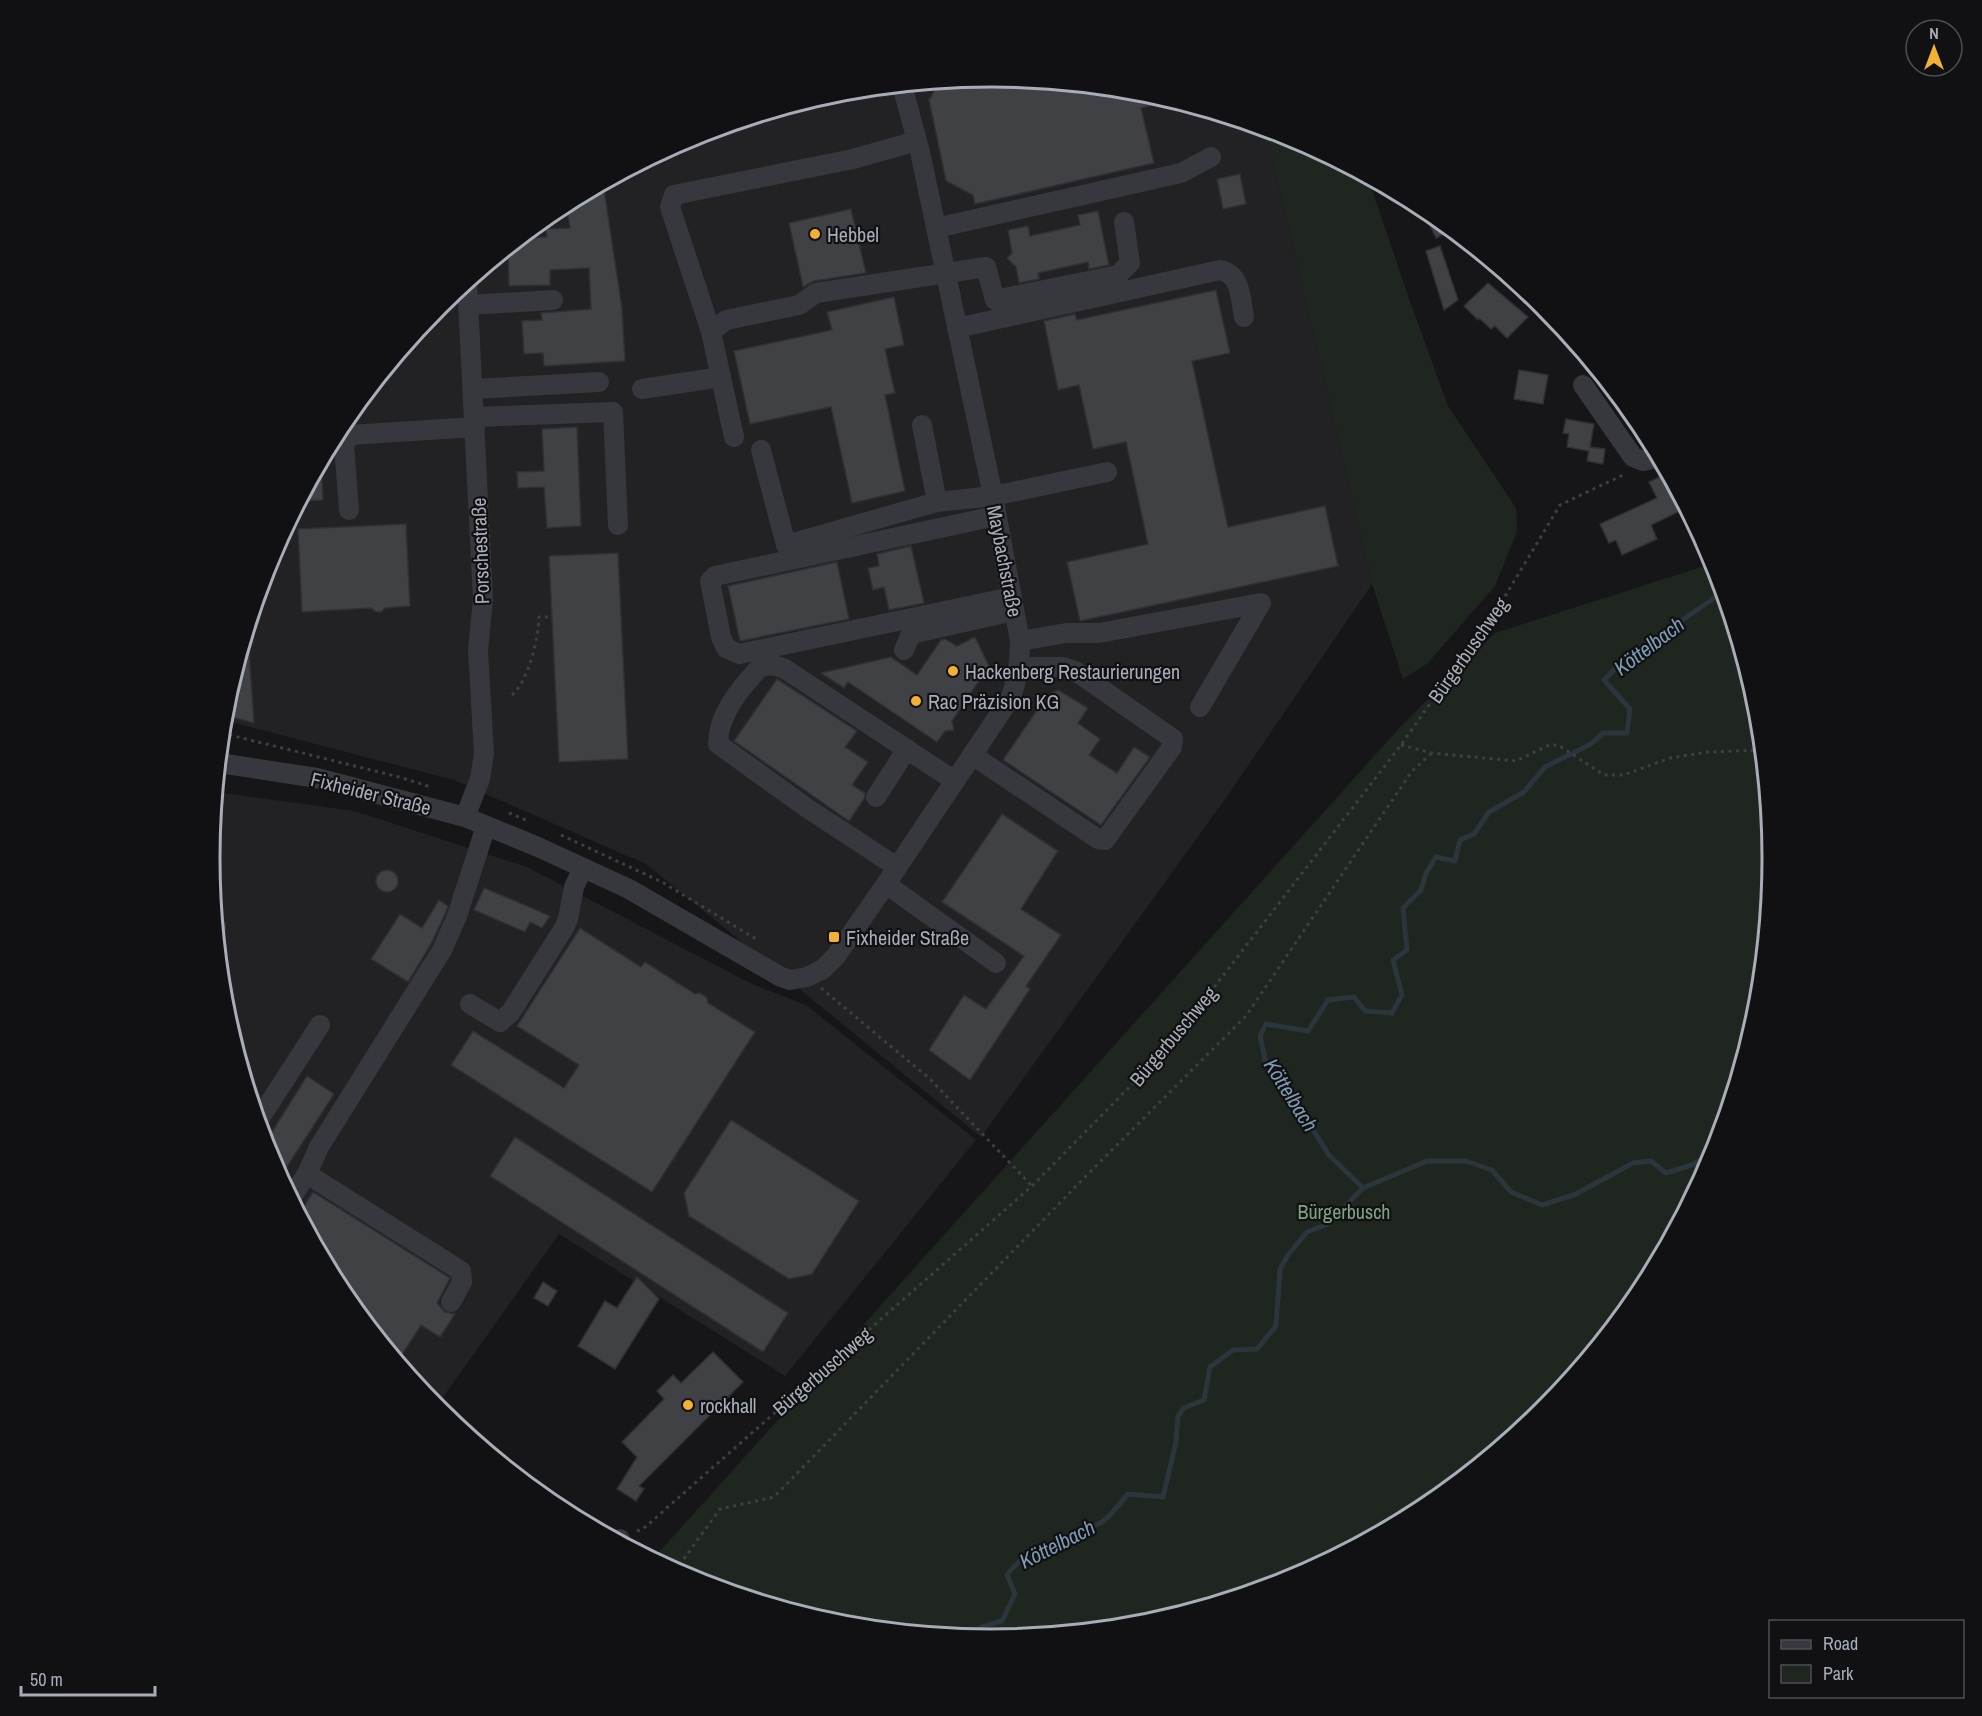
<svg xmlns="http://www.w3.org/2000/svg" width="1982" height="1716" font-family="'Archivo Narrow',sans-serif">
<style>
.built{fill:#222225}
.green{fill:#1e261f}
.lines{fill:none;stroke-linecap:round;stroke-linejoin:round}
.stream{stroke:#2c353c;stroke-width:5}
.building{fill:#404145;stroke:#303034;stroke-width:1.5}
.path{stroke:#3d3f44;stroke-width:3;stroke-dasharray:3 4.5;stroke-linecap:butt}
.minor{stroke:#37383d;stroke-width:20}
.poi-dot{fill:#f2b134;stroke:#111113;stroke-width:2}
.labels{text-anchor:middle;dominant-baseline:central;stroke-width:4.5;stroke-linejoin:round;paint-order:stroke}
.poi-label{font-size:20px;fill:#a8adb8;stroke:#111113;text-anchor:start}
.street-label{font-size:20px;fill:#a8adb8;stroke:#111113}
.park-label{font-size:20px;fill:#7fa381;stroke:#111113}
.water-label{font-size:21px;font-style:italic;fill:#7f9bb3;stroke:#111113}
.rim{fill:none;stroke:#a8adb8;stroke-width:3}
</style>
<rect width="100%" height="100%" fill="#161618"/>
<g class="built">
<polygon points="991,77 1144,92 1265,128 1372,584 1228,795 981,1137 646,864 454,780 223,720 225,705 269,559 341,424 439,305 557,208 692,136 839,91"/>
<polygon points="216,792 354,811 527,867 752,984 806,1005 976,1140 785,1376 559,1234 436,1407 341,1292 269,1157 224,1010 210,858"/>
</g>
<g class="green">
<polygon points="1265,128 1290,136 1377,182 1371,186 1408,296 1448,406 1516,508 1517,532 1495,586 1427,664 1403,679 1372,584"/>
<polygon points="1714,563 1758,706 1772,858 1757,1011 1713,1157 1641,1292 1543,1411 1425,1508 1290,1580 1143,1625 991,1639 838,1624 692,1580 653,1559 1402,725 1495,633"/>
</g>
<g class="lines">
<g class="stream">
<polyline points="1363,1188 1427,1161 1466,1161 1492,1170 1511,1192 1542,1205 1576,1194 1633,1163 1651,1161 1666,1173 1692,1165 1715,1152"/>
<path d="M972 1638 982 1627 1002 1621 1015 1594 1007 1575C1026 1546 1073 1538 1102 1522 1111 1516 1120 1503 1128 1494L1163 1497 1176 1442 1178 1416 1184 1408 1204 1400 1210 1367 1233 1350 1257 1349 1276 1326 1280 1269 1288 1255 1307 1232 1328 1224 1363 1188 1329 1155 1280 1078 1266 1064 1260 1036 1266 1024 1308 1031 1328 1000 1354 997 1365 1011 1392 1013 1402 995 1393 960 1407 950 1403 908 1421 890 1426 873 1436 857 1455 861 1460 840 1474 834 1489 812 1524 792 1545 767 1591 744 1603 733H1627L1630 709 1604 680 1624 660 1723 592"/>
</g>
</g>
<g class="building">
<polygon points="991,76 1144,92 1172,100 1141,108 1154,163 975,204 973,195 946,181 929,100 940,81"/>
<polygon points="1240,174 1246,204 1223,209 1217,179"/>
<polygon points="603,183 622,308 625,361 544,366 543,353 524,354 522,321 542,320 541,313 591,309 589,268 550,270 550,285 509,286 508,249 520,238 547,237 546,229 570,228 566,203"/>
<polygon points="1420,205 1425,208 1452,230 1436,238"/>
<polygon points="851,209 866,273 814,281 803,287 789,223"/>
<polygon points="1098,211 1109,265 1089,269 1088,262 1038,273 1039,279 1019,283 1016,267 1007,258 1012,253 1008,230 1028,226 1030,236 1080,225 1078,215"/>
<polygon points="1440,246 1458,300 1444,310 1426,251"/>
<polygon points="1488,283 1528,317 1507,338 1495,326 1491,329 1479,318 1478,320 1464,306"/>
<polygon points="1216,290 1230,353 1192,361 1228,527 1325,506 1338,566 1080,621 1067,562 1148,544 1126,442 1093,449 1079,385 1058,390 1044,321 1075,314 1077,320"/>
<polygon points="894,297 904,345 885,349 895,393 885,395 905,491 852,503 831,407 750,424 734,351 832,330 827,312"/>
<polygon points="1519,370 1548,375 1543,404 1514,399"/>
<polygon points="1566,419 1594,424 1590,447 1605,449 1603,464 1587,461 1589,451 1567,447 1569,434 1563,433"/>
<polygon points="577,427 581,526 547,528 544,487 518,488 517,472 544,471 542,429"/>
<polygon points="321,461 323,500 300,501 307,488"/>
<polygon points="1667,473 1686,508 1651,525 1657,539 1622,555 1616,540 1609,543 1600,524 1657,498 1649,482"/>
<polygon points="406,524 410,606 385,608 381,612 376,612 371,608 302,612 298,529"/>
<polygon points="911,546 924,603 889,610 884,587 873,590 868,568 879,566 877,554"/>
<polygon points="618,553 628,759 559,762 549,556"/>
<polygon points="837,562 849,619 740,641 728,586"/>
<polygon points="246,634 248,635 254,723 224,715 225,705"/>
<polygon points="975,637 989,666 952,721 954,730 945,731 937,742 848,682 844,688 821,673 891,657 917,675 941,640 945,639 957,646"/>
<polygon points="777,679 857,731 845,747 868,762 852,785 865,793 864,799 849,821 734,741"/>
<polygon points="1058,690 1088,708 1078,723 1100,739 1089,755 1117,773 1134,747 1150,757 1101,825 1003,760 1047,695"/>
<polygon points="1002,814 1058,851 1021,909 1061,935 1026,986 1030,989 970,1080 929,1050 964,995 986,1009 1024,956 942,902"/>
<circle cx="387" cy="881" r="11"/>
<polygon points="484,888 527,906 550,916 542,928 530,922 525,932 474,910"/>
<polygon points="439,900 448,906 446,912 431,944 408,982 371,959 400,914 422,928"/>
<polygon points="580,928 641,967 645,962 695,994 700,993 707,998 708,1003 755,1032 652,1192 451,1065 473,1031 564,1088 579,1065 517,1026"/>
<polygon points="307,1076 334,1094 283,1173 275,1168 265,1143"/>
<polygon points="731,1120 859,1201 812,1274 789,1279 689,1216 684,1193"/>
<polygon points="515,1137 788,1313 763,1352 490,1176"/>
<polygon points="313,1192 450,1278 437,1303 445,1312 455,1314 440,1337 421,1325 398,1361 341,1292 299,1214"/>
<polygon points="637,1277 659,1299 615,1369 578,1346 605,1301 617,1308"/>
<polygon points="543,1282 557,1291 548,1306 534,1298"/>
<polygon points="713,1352 743,1382 639,1486 644,1489 636,1501 617,1489 637,1457 622,1442 664,1399 657,1391 673,1375 681,1383"/>
</g>
<g class="lines">
<g class="path">
<path d="M512 695C528 682 539 637 539 617H552"/>
<polyline points="222,733 399,777 431,787"/>
<polyline points="1401,745 1432,753 1516,761 1549,745 1558,745 1604,775 1624,775 1670,758 1708,752 1762,750"/>
<polyline points="509,813 528,821"/>
<polyline points="561,835 662,882 756,939"/>
<polyline points="821,988 930,1079 1032,1186"/>
<polyline points="637,1531 643,1529 1032,1186 1165,1051 1401,745 1504,598 1560,505 1625,474"/>
<polyline points="675,1571 720,1509 774,1497 1084,1178 1246,1016 1412,771 1432,753"/>
</g>
<g class="minor">
<polyline points="936,228 1181,173 1211,157"/>
<polyline points="469,305 553,300"/>
<path d="M957 328 1220 270C1242 275 1240 298 1244 317"/>
<polyline points="711,332 670,207 674,195 853,159 917,141"/>
<polyline points="1583,385 1633,457 1643,461 1659,457"/>
<polyline points="473,389 599,382"/>
<polyline points="642,389 721,377"/>
<polyline points="474,417 613,412 618,525"/>
<polyline points="922,425 937,502"/>
<polyline points="734,437 711,332 726,320 799,305 816,293 986,267 995,300 1118,275 1130,263 1124,222"/>
<polyline points="761,450 786,545 937,502 993,496 1107,472"/>
<polyline points="349,510 344,445 350,435 475,427"/>
<polyline points="996,516 715,576 710,581 721,637 726,648 739,654 1012,597"/>
<polyline points="1020,641 1066,633 1099,633 1261,603 1200,707"/>
<polyline points="904,650 911,634 1009,612"/>
<polyline points="972,755 1098,839 1105,840 1172,747 1173,739 1077,672 1063,667 1019,667"/>
<path d="M219 763 317 778 465 817 538 847 629 889 781 977 790 980 807 977 823 969 836 956 886 884 1011 697C1018 678 1020 661 1020 641L993 496 920 152 902 85"/>
<polyline points="876,797 907,749"/>
<polyline points="465,817 480,779 484,754 478,650 483,599 467,282"/>
<path d="M897 867 807 808 718 744C718 714 740 689 759 668 768 664 776 665 785 669L955 781"/>
<polyline points="886,884 996,963"/>
<polyline points="216,926 216,928"/>
<polyline points="470,1004 500,1022 511,1012 564,928 568,919 574,887 583,868"/>
<polyline points="258,1121 320,1025"/>
<polyline points="307,1174 461,1271 462,1282 451,1302"/>
<polyline points="291,1198 307,1174 319,1147 442,950 457,916 486,826"/>
<polyline points="620,1541 620,1539"/>
</g>
</g>
<g class="poi-dot">
<circle cx="815" cy="234" r="6"/>
<circle cx="953" cy="671" r="6"/>
<circle cx="916" cy="701" r="6"/>
<rect x="828" y="931" width="12" height="12" rx="3"/>
<circle cx="688" cy="1405" r="6"/>
</g>
<g class="labels">
<g class="poi-label">
<text x="827" y="234">Hebbel</text>
<text x="965" y="671">Hackenberg Restaurierungen</text>
<text x="928" y="701">Rac Präzision KG</text>
<text x="846" y="937">Fixheider Straße</text>
<text x="700" y="1405">rockhall</text>
</g>
<g class="street-label">
<text transform="translate(480 551) rotate(-92)">Porschestraße</text>
<text transform="translate(1005 561) rotate(79)">Maybachstraße</text>
<text transform="translate(1468 650) rotate(-55)">Bürgerbuschweg</text>
<text transform="translate(371 793) rotate(14)">Fixheider Straße</text>
<text transform="translate(1173 1036) rotate(-50)">Bürgerbuschweg</text>
<text transform="translate(822 1371) rotate(-41)">Bürgerbuschweg</text>
</g>
<g class="park-label">
<text x="1344" y="1211">Bürgerbusch</text>
</g>
<g class="water-label">
<text transform="translate(1649 646) rotate(-37)">Köttelbach</text>
<text transform="translate(1291 1095) rotate(58)">Köttelbach</text>
<text transform="translate(1057 1544) rotate(-27)">Köttelbach</text>
</g>
</g>
<path d="M0 0H1982V1716H0ZM220 858a771 771 0 1 1 1542 0a771 771 0 1 1-1542 0Z" fill="#111113" fill-rule="evenodd"/>
<path class="rim" d="M220 858a771 771 0 1 1 1542 0a771 771 0 1 1-1542 0Z"/>
<rect x="1769" y="1620" width="195" height="78" fill="#111113" stroke="#4d4f55" stroke-width="1.5"/>
<rect x="1781" y="1640" width="30" height="9" fill="#37383d" stroke="#4d4f55" stroke-width="1.5"/>
<text x="1823" y="1650" font-size="18" fill="#a8adb8">Road</text>
<rect x="1781" y="1665" width="30" height="18" fill="#1e261f" stroke="#4d4f55" stroke-width="1.5"/>
<text x="1823" y="1680" font-size="18" fill="#a8adb8">Park</text>
<g transform="translate(1934 48)"><circle r="28" fill="#111113" stroke="#4d4f55" stroke-width="1.5"/>
<path d="M0-4.5L10 22L0 15L-10 22Z" fill="#f2b134"/>
<text y="-9" font-size="16" font-weight="bold" text-anchor="middle" fill="#a8adb8">N</text>
</g>
<path d="M21 1686v9h134v-9" fill="none" stroke="#a8adb8" stroke-width="3"/>
<text x="30" y="1686" font-size="18" fill="#a8adb8" stroke="#111113" stroke-width="4.5" paint-order="stroke">50 m</text>
</svg>
